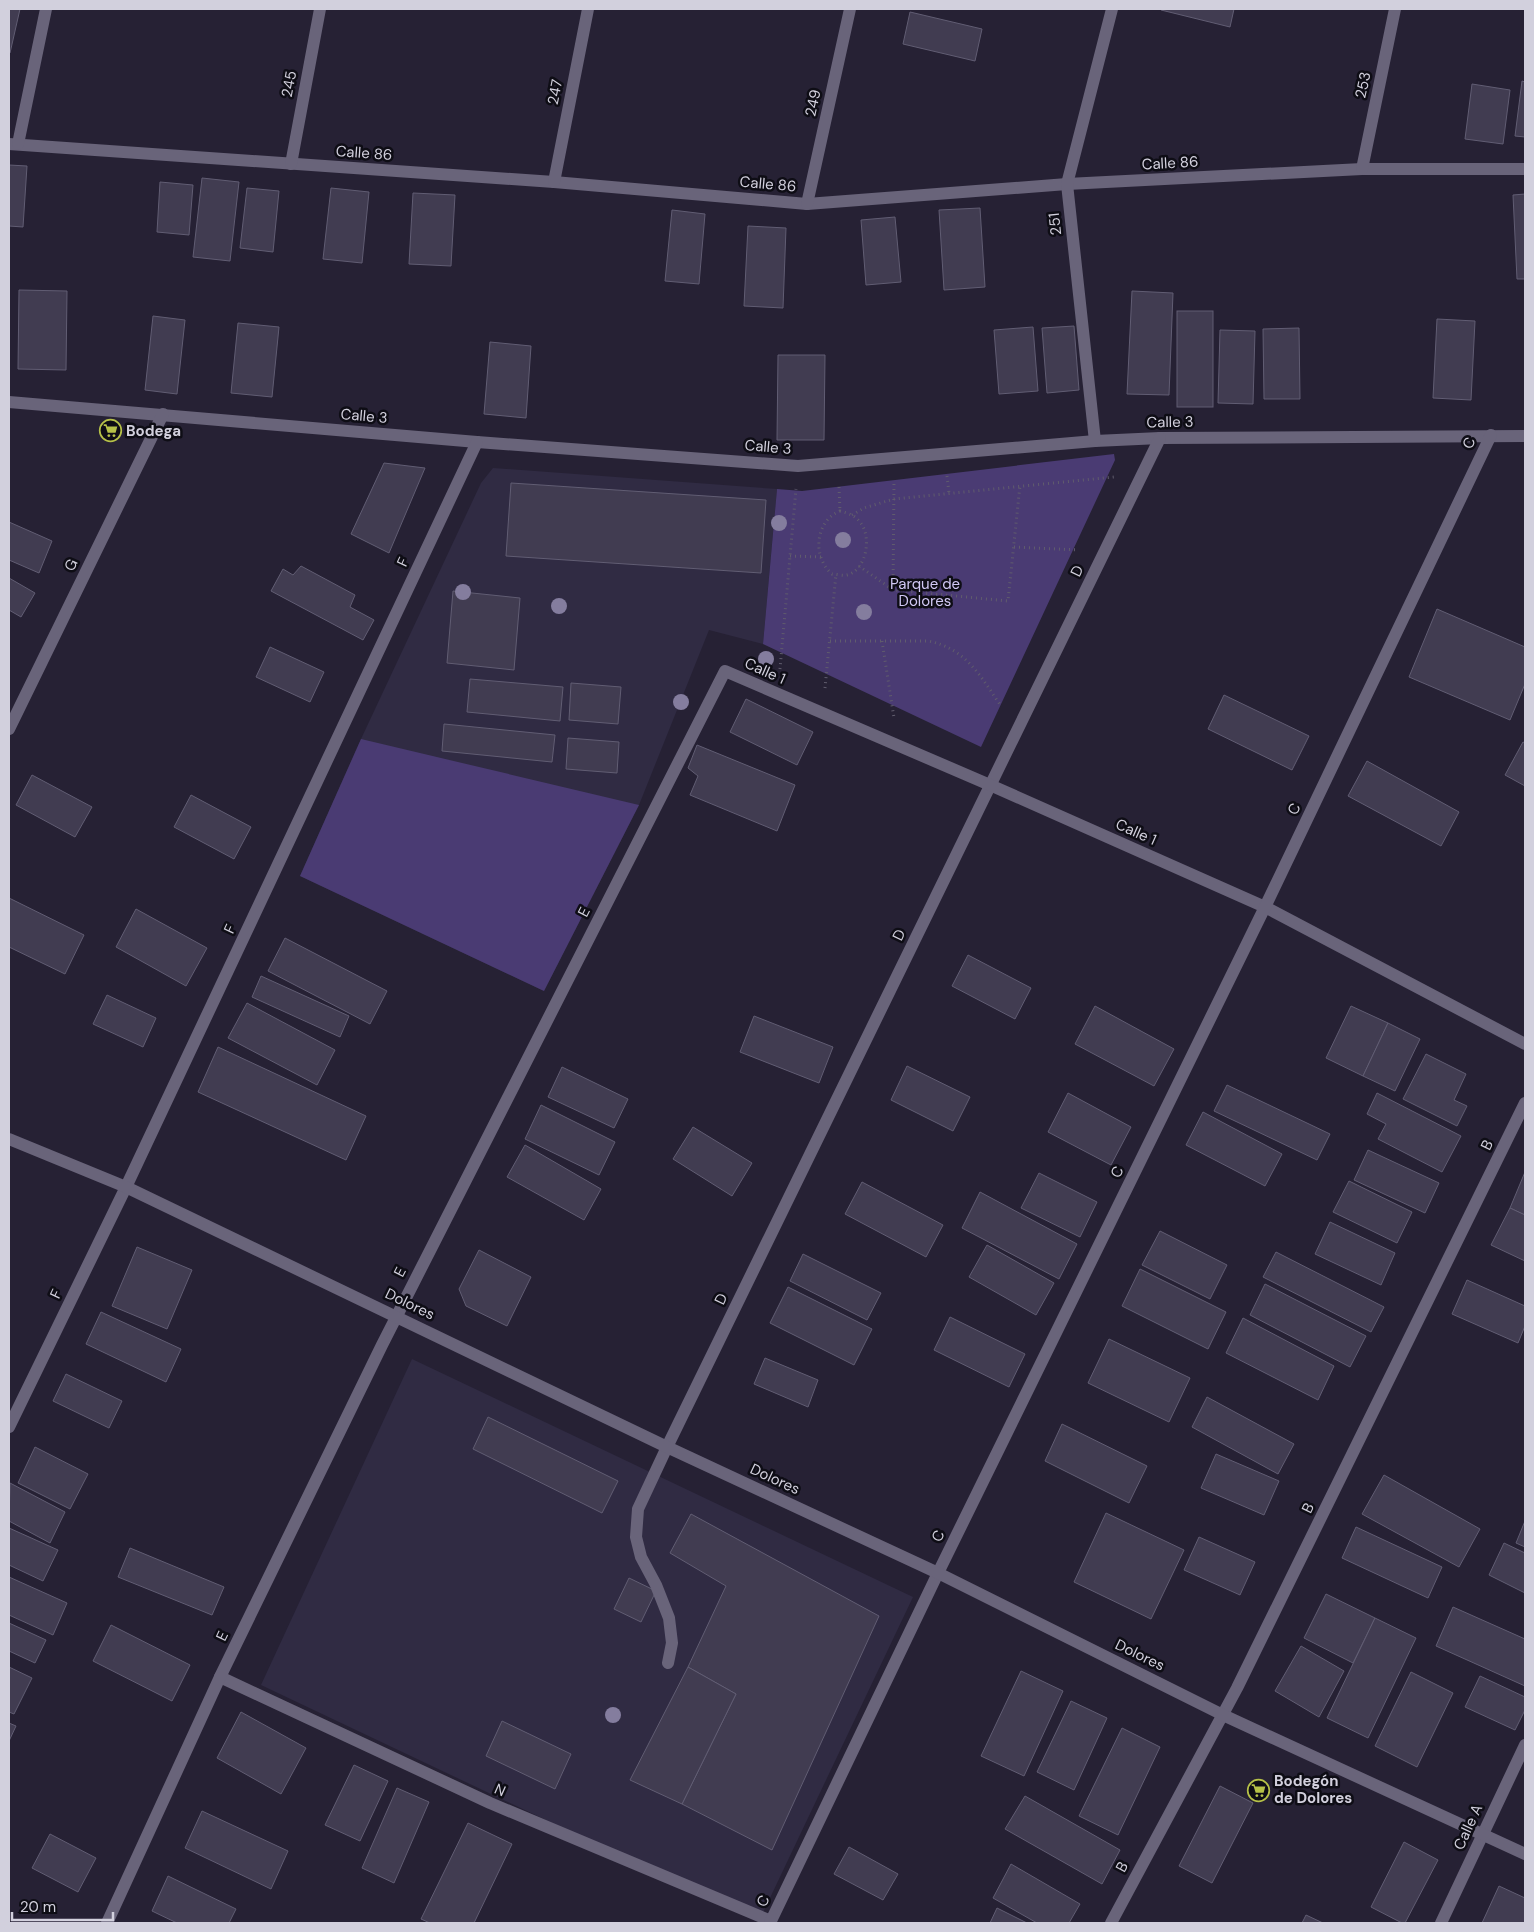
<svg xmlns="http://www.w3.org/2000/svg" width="1534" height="1932" font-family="'DM Sans',sans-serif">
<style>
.built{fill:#302b43}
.green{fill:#4a3b73}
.building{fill:#413c51;stroke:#615d73}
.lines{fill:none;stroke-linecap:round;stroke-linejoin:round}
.path{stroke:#605c6d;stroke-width:3;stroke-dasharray:1 4;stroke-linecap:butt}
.service{stroke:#69647a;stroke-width:12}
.minor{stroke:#69647a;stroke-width:12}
.tertiary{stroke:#69647a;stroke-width:12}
.tree{fill:#847d9e}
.labels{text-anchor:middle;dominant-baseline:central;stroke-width:5;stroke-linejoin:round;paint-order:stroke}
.street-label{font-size:15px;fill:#d2d0dd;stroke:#0e0d15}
.poi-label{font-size:15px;font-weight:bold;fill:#d2d0dd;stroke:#0e0d15;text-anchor:start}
.park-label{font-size:15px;fill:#d1c8f4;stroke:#0e0d15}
</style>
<rect width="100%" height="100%" fill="#262134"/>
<g class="built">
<polygon points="493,468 777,489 763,644 709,630 639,805 544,991 300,876 361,739 481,483"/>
<polygon points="412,1359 913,1597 759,1921 261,1685"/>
</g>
<g class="green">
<polygon points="1114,454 1115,460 981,747 763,644 777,489 802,491"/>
<polygon points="361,739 639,805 544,991 300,876"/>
</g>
<g class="building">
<polygon points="9,9 20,9 10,53 9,52"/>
<polygon points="1161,9 1234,9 1230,27 1161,10"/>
<polygon points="910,12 982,29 975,61 903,44"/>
<polygon points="1522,81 1525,82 1525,137 1515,136"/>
<polygon points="1472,84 1510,90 1503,144 1465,139"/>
<polygon points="9,165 27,166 23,227 9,226"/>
<polygon points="202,178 239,182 230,261 193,257"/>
<polygon points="160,182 193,185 189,235 157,232"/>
<polygon points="247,188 279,191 273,252 240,248"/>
<polygon points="331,188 369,192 362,263 323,259"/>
<polygon points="413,193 455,195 451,266 409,264"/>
<polygon points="1525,194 1525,279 1517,279 1513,195"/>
<polygon points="980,208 985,287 944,290 939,210"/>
<polygon points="672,210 705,214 699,284 665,281"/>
<polygon points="895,217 901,282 866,285 861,220"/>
<polygon points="748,226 786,228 783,308 744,306"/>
<polygon points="19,290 67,291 66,370 18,369"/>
<polygon points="1132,291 1173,293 1169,395 1127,394"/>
<rect x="1177" y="311" width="36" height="96"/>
<polygon points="153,316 185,320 177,394 145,390"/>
<polygon points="1437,319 1475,321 1471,400 1433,398"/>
<polygon points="238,323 279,327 272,397 231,393"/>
<polygon points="1074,326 1079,390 1047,393 1042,328"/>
<polygon points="1033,327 1038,391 999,394 994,330"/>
<polygon points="1299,328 1300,399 1264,399 1263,329"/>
<polygon points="1220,330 1255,331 1253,404 1218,403"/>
<polygon points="490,342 531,346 526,418 484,414"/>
<polygon points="778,355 825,355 824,440 777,440"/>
<polygon points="384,463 425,468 389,553 351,534"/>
<polygon points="511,483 766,500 761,573 506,556"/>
<polygon points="9,522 52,541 39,573 9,560"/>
<polygon points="301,566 355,595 350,607 374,620 363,640 271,591 283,569 293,575"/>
<polygon points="9,578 35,593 21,617 9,610"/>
<polygon points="453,591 520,598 514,670 447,663"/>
<polygon points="1437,609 1525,647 1525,684 1510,720 1409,677"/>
<polygon points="270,647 324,672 310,702 256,677"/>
<polygon points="470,679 563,687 560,721 467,712"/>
<polygon points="571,683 621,687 618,724 569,720"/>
<polygon points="1224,695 1309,736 1292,770 1208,729"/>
<polygon points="746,699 813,732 797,765 730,732"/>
<polygon points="444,724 555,735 552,762 442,751"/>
<polygon points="568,738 619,742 617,773 566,769"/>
<polygon points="1523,742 1525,743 1525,786 1505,775"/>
<polygon points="697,745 795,785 777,831 690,795 698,776 688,768"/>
<polygon points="1367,761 1459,812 1441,846 1348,796"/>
<polygon points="32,775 92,807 75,837 16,805"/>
<polygon points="191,795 251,827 234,859 174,827"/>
<polygon points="9,898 84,935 65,974 9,947"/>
<polygon points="136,909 207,948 186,986 116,947"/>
<polygon points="285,938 387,991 370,1024 268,971"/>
<polygon points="968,955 1031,988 1015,1019 952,986"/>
<polygon points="261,976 349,1016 340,1037 252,997"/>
<polygon points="107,995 156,1018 143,1047 93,1024"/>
<polygon points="247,1003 335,1050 317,1085 228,1038"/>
<polygon points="1095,1006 1174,1049 1154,1086 1075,1044"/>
<polygon points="1351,1006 1388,1023 1363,1076 1326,1058"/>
<polygon points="754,1016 833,1047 819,1083 740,1052"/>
<polygon points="1388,1023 1420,1039 1395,1091 1363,1076"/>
<polygon points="218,1047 366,1116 346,1160 198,1092"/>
<polygon points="1426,1054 1466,1074 1454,1100 1467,1106 1457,1126 1403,1099"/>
<polygon points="907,1066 970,1097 953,1131 891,1100"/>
<polygon points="562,1067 628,1099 614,1128 548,1097"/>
<polygon points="1227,1085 1330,1134 1317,1160 1214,1111"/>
<polygon points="1068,1093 1131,1127 1111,1165 1048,1132"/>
<polygon points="1377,1093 1461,1136 1442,1172 1378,1139 1386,1124 1367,1114"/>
<polygon points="541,1105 615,1142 599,1175 525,1139"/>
<polygon points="1203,1112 1282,1154 1265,1186 1186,1145"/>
<polygon points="693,1127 752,1163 732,1196 673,1159"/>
<polygon points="525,1145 601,1189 584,1220 507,1177"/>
<polygon points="1368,1150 1439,1183 1425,1213 1354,1180"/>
<polygon points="1525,1172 1525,1215 1510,1208"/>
<polygon points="1039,1173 1097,1202 1080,1237 1021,1208"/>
<polygon points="1349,1181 1412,1212 1397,1243 1333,1212"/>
<polygon points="862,1182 943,1225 926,1257 845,1214"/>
<polygon points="980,1192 1077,1244 1059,1279 962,1228"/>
<polygon points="1510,1208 1525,1215 1525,1261 1491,1245"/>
<polygon points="1330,1222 1395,1253 1381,1285 1315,1254"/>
<polygon points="1160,1231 1227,1265 1210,1299 1142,1265"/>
<polygon points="987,1245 1054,1283 1036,1315 969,1277"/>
<polygon points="137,1247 192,1270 167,1329 112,1306"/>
<polygon points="479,1250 531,1277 507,1326 466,1306 459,1289"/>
<polygon points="1276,1252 1384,1307 1371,1332 1263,1277"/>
<polygon points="803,1254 881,1293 867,1320 790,1281"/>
<polygon points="1140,1269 1226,1312 1208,1349 1122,1306"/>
<polygon points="1467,1280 1525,1306 1525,1326 1518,1343 1452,1314"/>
<polygon points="1265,1284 1366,1336 1350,1367 1250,1315"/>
<polygon points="788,1287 872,1329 854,1365 770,1323"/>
<polygon points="101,1312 181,1349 166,1382 86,1344"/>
<polygon points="950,1317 1025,1354 1009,1387 934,1350"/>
<polygon points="1243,1318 1334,1366 1318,1400 1226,1353"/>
<polygon points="1109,1339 1190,1378 1169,1422 1088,1383"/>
<polygon points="765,1358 818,1380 808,1407 754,1384"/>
<polygon points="66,1374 122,1401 109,1428 53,1401"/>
<polygon points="1207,1397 1294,1444 1278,1474 1192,1427"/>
<polygon points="488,1417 618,1481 602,1513 473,1449"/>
<polygon points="1062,1424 1147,1466 1129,1503 1045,1461"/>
<polygon points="35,1447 88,1474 70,1509 18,1483"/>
<polygon points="1216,1454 1279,1481 1264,1515 1201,1488"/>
<polygon points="1384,1475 1480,1529 1459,1567 1362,1514"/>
<polygon points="10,1483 65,1512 50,1543 9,1521"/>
<polygon points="1106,1513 1184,1550 1151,1619 1074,1582"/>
<polygon points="691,1514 879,1616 772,1850 682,1804 736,1694 688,1667 726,1586 670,1553"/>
<polygon points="1525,1521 1525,1547 1516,1543"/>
<polygon points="1356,1527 1442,1567 1428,1598 1342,1558"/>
<polygon points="9,1528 58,1550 43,1581 9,1565"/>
<polygon points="1199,1537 1255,1562 1240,1595 1184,1570"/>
<polygon points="1504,1543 1525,1553 1525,1593 1489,1575"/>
<polygon points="130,1548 224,1587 212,1615 118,1577"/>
<polygon points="9,1577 67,1603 53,1635 9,1615"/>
<polygon points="629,1578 656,1591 641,1622 614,1609"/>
<polygon points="1326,1594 1375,1618 1353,1663 1304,1638"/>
<polygon points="1453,1607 1525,1639 1525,1686 1436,1646"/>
<polygon points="1375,1618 1416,1638 1368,1738 1327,1718"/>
<polygon points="9,1623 46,1640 35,1663 9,1651"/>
<polygon points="111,1625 190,1665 172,1701 93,1661"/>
<polygon points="1301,1646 1344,1671 1319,1717 1275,1691"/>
<polygon points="9,1667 32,1678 14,1714 9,1712"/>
<polygon points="688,1667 736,1694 682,1804 630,1780"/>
<polygon points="1021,1671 1063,1691 1024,1776 981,1756"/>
<polygon points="1411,1672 1453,1693 1417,1767 1375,1746"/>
<polygon points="1480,1676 1525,1697 1525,1710 1515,1730 1465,1707"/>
<polygon points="1071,1701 1107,1718 1074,1790 1037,1772"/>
<polygon points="241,1712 306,1748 281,1794 217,1758"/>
<polygon points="502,1721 571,1754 555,1789 486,1756"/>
<polygon points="9,1723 16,1726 9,1741"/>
<polygon points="1122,1728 1160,1747 1118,1835 1079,1816"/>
<polygon points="354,1765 388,1781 360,1841 325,1825"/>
<polygon points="1220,1786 1253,1803 1212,1883 1179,1866"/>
<polygon points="397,1788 429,1802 394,1883 362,1868"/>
<polygon points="1025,1796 1120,1850 1102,1884 1005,1829"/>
<polygon points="202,1811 288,1851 271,1889 185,1848"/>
<polygon points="468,1823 512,1844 474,1923 430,1923 421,1919"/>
<polygon points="50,1834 96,1858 78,1892 32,1868"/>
<polygon points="1404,1842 1438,1860 1405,1923 1402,1923 1371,1907"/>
<polygon points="849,1847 898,1874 883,1900 834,1874"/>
<polygon points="1011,1864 1080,1904 1069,1923 1037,1923 993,1898"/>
<polygon points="168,1876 236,1909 229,1923 177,1923 152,1911"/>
<polygon points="1499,1886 1525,1898 1525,1923 1482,1923"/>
<polygon points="997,1908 1027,1923 990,1923"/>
<polygon points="1306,1915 1323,1923 1302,1923"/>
</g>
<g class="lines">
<g class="path">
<polyline points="947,476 949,493"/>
<polyline points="839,487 840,511"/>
<path d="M840 511C847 513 855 515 860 522 872 536 867 570 847 575 843 576 836 574 832 574 812 557 815 521 840 511Z"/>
<polyline points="852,515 864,508 894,499 1114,477"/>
<polyline points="1014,547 1078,550"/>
<polyline points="790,556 821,557"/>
<polyline points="859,566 893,590 1008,601 1020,485"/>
<polyline points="893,590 894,481"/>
<path d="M830 641H928C966 648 981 677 1001 706"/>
<polyline points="882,641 894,718"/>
<polyline points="780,669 796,489"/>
<polyline points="825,688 836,574"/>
</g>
<polyline class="service" points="667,1447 638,1509 636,1537 641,1557 656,1585 669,1618 672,1643 668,1663"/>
<g class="minor">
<polyline points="9,144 554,182 807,204 1067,184 1362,169 1525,169"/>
<polyline points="18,144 46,9"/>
<polyline points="291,164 320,9"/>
<polyline points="1362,169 1395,9"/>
<polyline points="554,182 588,9"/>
<polyline points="807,204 850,9"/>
<polyline points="9,402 477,442 798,466 1095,441 1160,438 1525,436"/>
<polyline points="1095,441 1067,184 1112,9"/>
<polyline points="9,729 163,414"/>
<polyline points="9,1427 126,1187 477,442"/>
<polyline points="667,1447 1160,438"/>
<polyline points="220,1677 490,1803 771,1921"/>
<polyline points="107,1923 220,1677 382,1345 725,671 990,785 1265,907 1525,1044"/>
<polyline points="770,1923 938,1573 1265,907 1491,435"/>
<polyline points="1111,1923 1237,1688 1525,1103"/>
<polyline points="1441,1923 1525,1745"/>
</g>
<polyline class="tertiary" points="9,1139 126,1187 667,1447 938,1573 1223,1715 1525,1854"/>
</g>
<g class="tree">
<circle cx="779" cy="523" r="8"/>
<circle cx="843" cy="540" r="8"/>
<circle cx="463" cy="592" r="8"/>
<circle cx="559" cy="606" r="8"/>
<circle cx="864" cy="612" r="8"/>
<circle cx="766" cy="659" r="8"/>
<circle cx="681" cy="702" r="8"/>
<circle cx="613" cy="1715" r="8"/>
</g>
<defs>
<symbol id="supermarket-ring" viewBox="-11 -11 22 22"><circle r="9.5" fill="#0e0d15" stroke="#b6c148" stroke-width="1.5"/><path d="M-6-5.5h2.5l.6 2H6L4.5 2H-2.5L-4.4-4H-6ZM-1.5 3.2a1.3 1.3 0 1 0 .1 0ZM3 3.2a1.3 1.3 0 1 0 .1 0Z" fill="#b6c148"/></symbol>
</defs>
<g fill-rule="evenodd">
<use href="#supermarket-ring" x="98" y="418" width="25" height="25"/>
<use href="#supermarket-ring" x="1246" y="1778" width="25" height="25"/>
</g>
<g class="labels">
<g class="street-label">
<text transform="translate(289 84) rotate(-80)">245</text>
<text transform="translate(1363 85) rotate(-78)">253</text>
<text transform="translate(555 92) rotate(-79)">247</text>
<text transform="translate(813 103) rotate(-78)">249</text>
<text transform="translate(364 153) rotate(4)">Calle 86</text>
<text transform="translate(1170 163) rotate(-3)">Calle 86</text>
<text transform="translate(768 184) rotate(5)">Calle 86</text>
<text transform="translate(1055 224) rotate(-96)">251</text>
<text transform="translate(364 416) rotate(5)">Calle 3</text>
<text transform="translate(1170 422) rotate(-1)">Calle 3</text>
<text transform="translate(1469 443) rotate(-65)">C</text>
<text transform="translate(768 447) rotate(5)">Calle 3</text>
<text transform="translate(403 562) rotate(-65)">F</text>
<text transform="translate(71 565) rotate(-64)">G</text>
<text transform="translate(1077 571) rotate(-64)">D</text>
<text transform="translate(765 671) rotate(24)">Calle 1</text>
<text transform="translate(1294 809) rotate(-64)">C</text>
<text transform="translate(1136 832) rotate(24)">Calle 1</text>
<text transform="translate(584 912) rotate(-63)">E</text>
<text transform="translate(230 929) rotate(-65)">F</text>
<text transform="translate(899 935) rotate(-64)">D</text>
<text transform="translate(1487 1145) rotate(-64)">B</text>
<text transform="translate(1117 1172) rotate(-64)">C</text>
<text transform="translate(400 1272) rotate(-63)">E</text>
<text transform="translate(56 1294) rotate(-64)">F</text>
<text transform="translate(721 1299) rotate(-64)">D</text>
<text transform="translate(410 1304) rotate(26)">Dolores</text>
<text transform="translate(775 1479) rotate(25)">Dolores</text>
<text transform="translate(1308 1508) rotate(-64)">B</text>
<text transform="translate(938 1536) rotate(-64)">C</text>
<text transform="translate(222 1636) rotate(-64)">E</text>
<text transform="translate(1140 1655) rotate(26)">Dolores</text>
<text transform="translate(500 1790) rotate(24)">N</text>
<text transform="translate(1468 1827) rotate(-65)">Calle A</text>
<text transform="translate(1122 1867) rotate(-62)">B</text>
<text transform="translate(763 1901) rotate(-64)">C</text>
</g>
<g class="poi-label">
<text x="126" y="431">Bodega</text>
<text x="1274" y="1781">Bodegón<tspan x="1274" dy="17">de Dolores</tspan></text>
</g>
<g class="park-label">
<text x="925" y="584">Parque de<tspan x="925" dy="17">Dolores</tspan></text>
</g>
</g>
<rect width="1534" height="1932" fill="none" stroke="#d2d0dd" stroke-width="20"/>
<path d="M12 1912v8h101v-8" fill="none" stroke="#d2d0dd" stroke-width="2.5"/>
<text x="20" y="1912" font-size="15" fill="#d2d0dd" stroke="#0e0d15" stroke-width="4" paint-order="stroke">20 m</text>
</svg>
